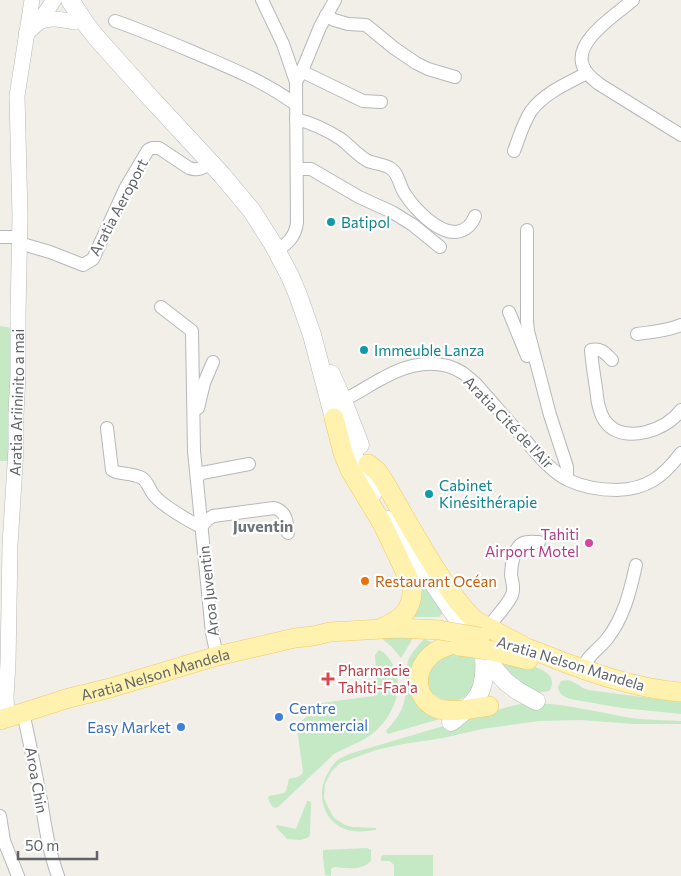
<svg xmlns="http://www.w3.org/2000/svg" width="681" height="876" font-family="Commissioner,sans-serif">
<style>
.green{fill:#c5e8c5}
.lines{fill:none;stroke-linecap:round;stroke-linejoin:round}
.minor-casing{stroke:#b5b8bc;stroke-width:14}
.tertiary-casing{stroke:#b5b8bc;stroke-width:16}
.secondary-casing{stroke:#b6babf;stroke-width:19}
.primary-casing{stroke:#f2c960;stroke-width:20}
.minor{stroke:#fff;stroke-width:12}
.tertiary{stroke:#fff;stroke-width:15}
.secondary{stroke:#fff;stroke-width:18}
.primary{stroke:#fff2af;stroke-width:19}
.primary-bridge-casing{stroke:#f2c960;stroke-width:20;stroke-linecap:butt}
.primary-bridge{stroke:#fff2af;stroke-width:19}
.culture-dot{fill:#0f9aa8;stroke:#fff;stroke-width:2}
.hotel-dot{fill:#d1479c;stroke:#fff;stroke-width:2}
.food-dot{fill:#e8710a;stroke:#fff;stroke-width:2}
.health-dot{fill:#e0444e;stroke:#fff;stroke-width:2}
.shop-dot{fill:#3f7fe0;stroke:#fff;stroke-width:2}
.labels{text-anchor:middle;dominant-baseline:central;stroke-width:4.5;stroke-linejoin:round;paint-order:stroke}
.street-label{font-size:15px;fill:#5f6368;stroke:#fff}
.culture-label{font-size:15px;fill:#0d838f;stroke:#fff;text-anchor:start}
.hotel-label{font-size:15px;fill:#b23c85;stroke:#fff;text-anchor:end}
.food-label{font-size:15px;fill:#c56008;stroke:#fff;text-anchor:start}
.health-label{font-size:15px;fill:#be3a42;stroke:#fff;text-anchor:start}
.shop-label{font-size:15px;fill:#366cbe;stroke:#fff;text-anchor:start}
.neighbourhood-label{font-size:16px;font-weight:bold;fill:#70757a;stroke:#fff}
</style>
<rect width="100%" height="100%" fill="#f1efe8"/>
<g class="green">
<polygon points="0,326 12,328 9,461 0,461"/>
<path d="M418 571 444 612 439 617H411C417 601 422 589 418 571Z"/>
<polygon points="381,637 411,638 412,640 401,658 392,647 381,638"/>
<path d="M424 639 434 643 415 677 450 716 388 734 386 731C400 716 406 705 406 685 406 677 406 669 408 661 411 653 418 646 424 639Z"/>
<path d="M379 650C387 653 392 662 395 670 404 693 390 720 372 734 360 743 346 747 334 754L278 807 275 808 272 806 270 803 268 798 269 796 284 793 286 791 289 779C294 777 301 778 303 772L297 728C299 722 304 720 308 715 310 711 312 707 314 704L374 696 377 689 375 655Z"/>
<path d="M442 652 472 656C474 660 477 666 477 671 476 692 457 711 437 696 433 694 428 689 427 684 425 680 427 673 427 668Z"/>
<path d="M509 661C523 664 561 668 550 690 534 699 511 677 503 665L504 663Z"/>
<path d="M568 680C576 682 581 688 588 690L681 702V714L622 708 570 699C563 696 559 694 558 687L561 681Z"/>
<path d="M525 703C560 702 597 712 631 718 647 720 665 720 681 721V724H635L581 720 539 721 482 729 443 738 403 744 376 750 340 763 331 772 325 784 324 798 327 805 334 818 345 825 352 827 376 828V830C366 831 355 833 345 829 321 820 316 791 329 771 331 767 335 762 339 759 342 757 346 756 349 754L511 706Z"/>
<polygon points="307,801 310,801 311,803 310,834 309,837 301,840 287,839 276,827 277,825 296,829"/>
<path d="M367 848 371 850V861C362 871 346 868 334 867L331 869V876L325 875 323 856V850Z"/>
<polygon points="383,855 433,855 433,876 394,876 394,865 390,861 381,861 381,857"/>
</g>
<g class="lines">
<defs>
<g id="minor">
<polyline points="262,0 283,44 296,82"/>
<path d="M633 0C617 14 573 41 583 66 586 74 593 79 599 84L681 135"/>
<polyline points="326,15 334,20 348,24 366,25 394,48 416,63 428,69 455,77"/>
<path d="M115 21C141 30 167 41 193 52 228 67 264 81 295 104"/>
<polyline points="301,71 363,101 381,102"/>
<path d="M296 119C312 123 327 130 341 139 350 146 358 156 368 161 375 164 384 164 390 168 399 173 399 186 405 194 414 208 437 233 456 232 465 231 472 225 475 216"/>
<path d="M514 151C519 138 523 123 531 111 544 93 568 83 587 73"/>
<polyline points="297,169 311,169 359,197 392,212 413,225 440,247"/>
<polyline points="527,230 527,321 528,331 550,415 567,467 567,479"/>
<polyline points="0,237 20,237"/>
<path d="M19 243 50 252 83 265 93 259 126 187 148 150 152 148H159L189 168C198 171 203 168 210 163"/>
<path d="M277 251C288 243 295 237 297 223L296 82 304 66 320 27 335 0"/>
<polyline points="161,307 192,331 194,451 212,633 217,656"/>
<polyline points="509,312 527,356"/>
<path d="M637 334C652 332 667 331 681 325"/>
<path d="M612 360C605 353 602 348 591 350 592 363 594 375 596 388 597 394 597 401 599 407 605 432 624 437 646 432 661 428 672 422 681 410"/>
<path d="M336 403C353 397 367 386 383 378 407 364 438 357 463 373 467 376 471 380 475 383 492 402 509 422 526 441 538 455 552 472 568 480 583 487 601 490 617 490 647 489 663 477 681 453"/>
<polyline points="198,408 204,383 213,362"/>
<path d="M107 428 112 470 116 472C124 474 135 474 142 478 148 482 149 489 153 494 161 505 189 521 201 527L207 520 213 516 274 508C286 511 287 521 288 533"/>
<polyline points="197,477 202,473 249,464"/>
<path d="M488 627C495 618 507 606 512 595 515 588 512 582 511 575 511 566 514 547 523 543 528 541 534 542 539 542"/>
<path d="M582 669C587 656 599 649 607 639 624 617 630 592 636 565"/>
<path d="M23 713C30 742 35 771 41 800 45 826 49 852 58 876"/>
<polyline points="0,816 4,841 18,876"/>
</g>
<g id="tertiary">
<polyline points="39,22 54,0"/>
<path d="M26 34C30 31 34 26 38 23 49 16 63 20 74 22"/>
<path id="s1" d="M7 718 6 696 8 663 10 545 16 449V414L18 376V314L20 216 17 96 32 0"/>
</g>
<g id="secondary">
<polyline points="70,0 85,23 96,37 146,93 222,175 252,211 273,244 290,276 298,295 312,335 334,418 373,493"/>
<polyline points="331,374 343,401 360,445"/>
<path d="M388 520C396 533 405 547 416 558L461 624 484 656 497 672 506 682 518 691 536 701"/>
<path d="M451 722C478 701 487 691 484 656"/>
</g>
<g id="primary">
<path d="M334 418 343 453 350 470 382 523 412 586C414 609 401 620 381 628"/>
<path d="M368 464 377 471 384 481C402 513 420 545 440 576 451 592 462 609 476 621L523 646"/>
<path d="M512 644C530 648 546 655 563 662 601 676 640 689 681 692"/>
<path d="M450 645C443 648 435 650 430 656 413 672 414 700 439 709 453 713 475 708 489 706"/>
<polyline points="488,650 528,660"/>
<path id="s2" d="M0 720 69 698 110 688 217 656 295 638 313 636 330 632 399 628 439 630"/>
</g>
</defs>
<use href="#minor" class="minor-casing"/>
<use href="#tertiary" class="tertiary-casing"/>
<use href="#secondary" class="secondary-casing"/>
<use href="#primary" class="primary-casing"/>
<use href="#minor" class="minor"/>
<use href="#tertiary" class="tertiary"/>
<use href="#secondary" class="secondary"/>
<use href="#primary" class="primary"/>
<defs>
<g id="primary-bridge">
<polyline points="439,630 480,637"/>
<polyline points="459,646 488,650"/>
</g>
</defs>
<use href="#primary-bridge" class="primary-bridge-casing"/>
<use href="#primary-bridge" class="primary-bridge"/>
</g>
<g class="culture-dot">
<circle cx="331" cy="222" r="5"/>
<circle cx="364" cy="350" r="5"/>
<circle cx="429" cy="494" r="5"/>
</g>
<circle class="hotel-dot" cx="589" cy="543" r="5"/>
<circle class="food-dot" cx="365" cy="581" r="5"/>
<path class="health-dot" d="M325.5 671.5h5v5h5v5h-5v5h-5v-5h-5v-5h5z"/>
<g class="shop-dot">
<circle cx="279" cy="717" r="5"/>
<circle cx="181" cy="727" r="5"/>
</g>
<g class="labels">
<g class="street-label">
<text transform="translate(118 207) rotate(-62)">Aratia Aeroport</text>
<text stroke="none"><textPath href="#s1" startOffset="316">Aratia Ariininito a mai</textPath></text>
<text transform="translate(509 422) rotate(46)">Aratia Cité de l'Air</text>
<text transform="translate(208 591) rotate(-96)">Aroa Juventin</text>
<text transform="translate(571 663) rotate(17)">Aratia Nelson Mandela</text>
<text stroke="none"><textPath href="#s2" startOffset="162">Aratia Nelson Mandela</textPath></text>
<text transform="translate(37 780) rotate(80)">Aroa Chin</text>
</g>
<g class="culture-label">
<text x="341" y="222">Batipol</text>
<text x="374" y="350">Immeuble Lanza</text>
<text x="439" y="485">Cabinet<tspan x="439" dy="17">Kinésithérapie</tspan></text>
</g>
<g class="hotel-label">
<text x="579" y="534">Tahiti<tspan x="579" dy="17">Airport Motel</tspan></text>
</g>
<g class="food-label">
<text x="375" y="581">Restaurant Océan</text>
</g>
<g class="health-label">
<text x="338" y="670">Pharmacie<tspan x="338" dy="17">Tahiti-Faa'a</tspan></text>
</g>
<g class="shop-label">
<text x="289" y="708">Centre<tspan x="289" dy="17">commercial</tspan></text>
<text x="171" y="727" text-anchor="end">Easy Market</text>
</g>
<g class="neighbourhood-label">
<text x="263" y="525">Juventin</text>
</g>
</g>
<path d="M18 851v8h79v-8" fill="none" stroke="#5f6368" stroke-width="2.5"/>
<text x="25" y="851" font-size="15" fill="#5f6368" stroke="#ffffff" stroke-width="4" paint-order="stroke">50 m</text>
</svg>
